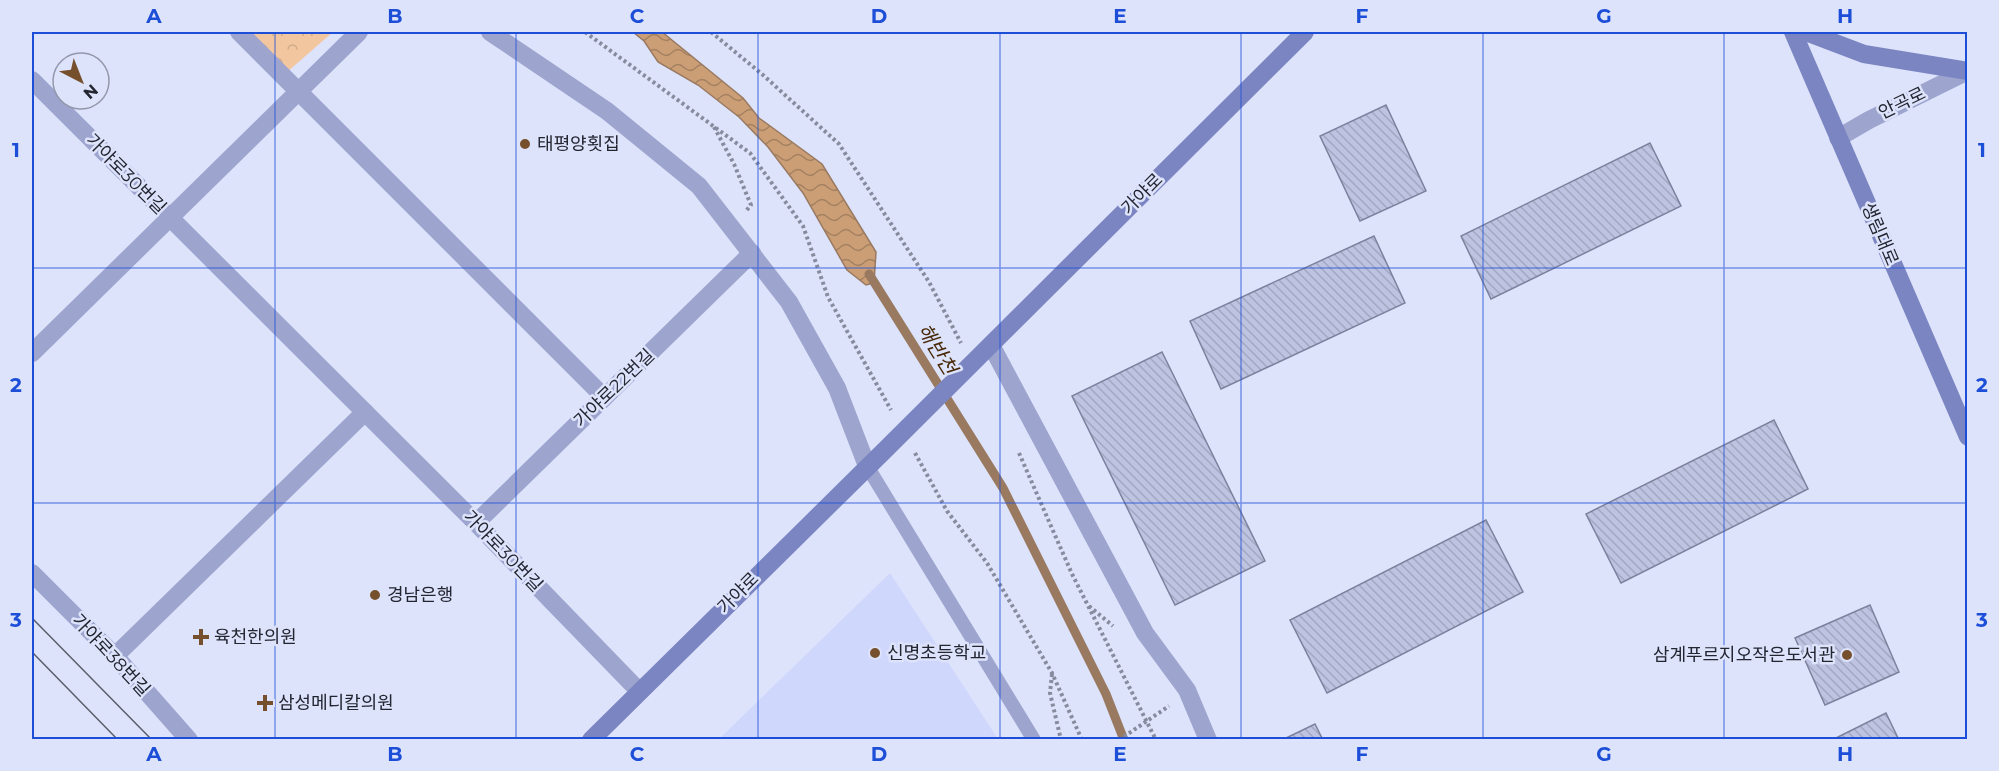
<svg xmlns="http://www.w3.org/2000/svg" width="1999" height="771" font-family="Montserrat,'Noto Sans KR',sans-serif">
<style>
.built{fill:#d0d7fd}
.park{fill:url(#park-crowns)}
.water{fill:url(#water-waves);stroke:#997a61;stroke-width:1.5}
.lines{fill:none;stroke-linecap:round;stroke-linejoin:round}
.stream{stroke:#997a61;stroke-width:9}
.building{fill:url(#building-back-hatch);stroke:#7c819d;stroke-width:1.5}
.path{stroke:#878b9e;stroke-width:4;stroke-dasharray:3 3;stroke-linecap:butt}
.service{stroke:#9da5cf;stroke-width:14}
.minor{stroke:#9da5cf;stroke-width:18}
.secondary{stroke:#7b85c2;stroke-width:18}
.tram{stroke:#5a5d6c;stroke-width:1.5}
.grid{fill:none;stroke:#1d4ed8;stroke-width:1.5;stroke-opacity:0.55}
.poi-dot{fill:#76502c;stroke:#dde3fb;stroke-width:2}
.labels{text-anchor:middle;dominant-baseline:central;stroke-width:5;stroke-linejoin:round;paint-order:stroke}
.street-label{font-size:18px;fill:#232531;stroke:#dde3fb}
.poi-label{font-size:18px;fill:#232531;stroke:#dde3fb;text-anchor:start}
.water-label{font-size:20px;font-style:italic;fill:#482908;stroke:#dde3fb}
.neatline{fill:none;stroke:#1d4ed8;stroke-width:2}
.grid-label{font-size:20px;text-anchor:middle;font-weight:bold;fill:#1d4ed8}
</style>
<defs>
<pattern id="park-crowns" width="20" height="18" patternUnits="userSpaceOnUse" patternTransform="scale(1.5)"><rect width="20" height="18" fill="#f2c7a0"/><path d="M2 6a3 3 0 1 1 6 0M12 15a3 3 0 1 1 6 0" fill="none" stroke="#cfab8a"/></pattern>
<pattern id="water-waves" width="16" height="10" patternUnits="userSpaceOnUse" patternTransform="scale(1.5)"><rect width="16" height="10" fill="#cb9e76"/><path d="M0 5q4-4 8 0t8 0" fill="none" stroke="#a48161"/></pattern>
<pattern id="building-back-hatch" width="6" height="6" patternUnits="userSpaceOnUse" patternTransform="scale(1.5)"><rect width="6" height="6" fill="#bdc3e1"/><path d="M-1 5l2 2M0 0l6 6M5-1l2 2" fill="none" stroke="#a2a7c2"/></pattern>
</defs>
<rect width="100%" height="100%" fill="#dde3fb"/>
<polygon class="built" points="890,573 998,739 719,739"/>
<polygon class="park" points="245,32 333,32 286,73"/>
<polygon class="water" points="633,32 662,32 743,98 759,118 822,164 876,252 874,283 866,285 847,270 803,193 768,147 739,117 698,85 658,62 644,41"/>
<g class="lines">
<polyline class="stream" points="869,274 1003,488 1106,694 1124,740"/>
</g>
<g class="building">
<polygon points="1386,105 1426,191 1360,221 1320,136"/>
<polygon points="1650,143 1681,206 1491,299 1461,236"/>
<polygon points="1374,236 1405,303 1221,389 1190,321"/>
<polygon points="1162,352 1265,561 1175,605 1072,396"/>
<polygon points="1774,420 1808,489 1621,583 1586,514"/>
<polygon points="1486,520 1523,592 1327,693 1290,620"/>
<polygon points="1870,605 1899,672 1825,705 1795,638"/>
<polygon points="1886,713 1899,740 1832,740"/>
<polygon points="1315,724 1323,740 1282,740"/>
</g>
<g class="lines">
<g class="path">
<polyline points="585,32 750,153 803,226 828,297 891,410"/>
<polyline points="711,32 763,75 839,144 929,282 961,343"/>
<polyline points="714,127 734,164 751,205 746,211"/>
<polyline points="915,453 947,511 987,563 1052,673 1082,740"/>
<polyline points="1019,453 1072,574 1156,740"/>
<polyline points="1089,606 1113,626"/>
<polyline points="1052,674 1050,693 1061,740"/>
<polyline points="1119,740 1169,706"/>
</g>
<polyline class="service" points="867,466 1034,740"/>
<g class="minor">
<polyline points="239,32 604,397"/>
<polyline points="490,32 607,111 699,186 789,302 837,388 867,466"/>
<polyline points="32,80 476,523 639,691"/>
<polyline points="1838,138 1869,120 1968,71"/>
<polyline points="991,345 1145,633 1187,690 1208,740"/>
<polyline points="32,353 359,32"/>
<polyline points="476,523 752,253"/>
<polyline points="32,573 115,656 189,740"/>
<polyline points="115,656 365,412"/>
</g>
<g class="secondary">
<polyline points="1793,32 1968,437"/>
<polyline points="1806,32 1864,54 1968,71"/>
<polyline points="591,740 887,448 1305,32"/>
</g>
<g class="tram">
<polyline points="32,618 152,740"/>
<polyline points="32,652 118,740"/>
</g>
</g>
<path class="grid" d="M275 32V740M516 32V740M758 32V740M1000 32V740M1241 32V740M1483 32V740M1724 32V740M32 268H1968M32 503H1968"/>
<g class="poi-dot">
<circle cx="525" cy="144" r="6"/>
<circle cx="375" cy="595" r="6"/>
<path d="M198 628h6v6h6v6h-6v6h-6v-6h-6v-6h6z"/>
<circle cx="875" cy="653" r="6"/>
<circle cx="1847" cy="655" r="6"/>
<path d="M262 694h6v6h6v6h-6v6h-6v-6h-6v-6h6z"/>
</g>
<g class="labels">
<g class="street-label">
<text transform="translate(1902 103) rotate(-26)">안곡로</text>
<text transform="translate(126 174) rotate(45)">가야로30번길</text>
<text transform="translate(1142 194) rotate(-45)">가야로</text>
<text transform="translate(1880 234) rotate(67)">생림대로</text>
<text transform="translate(614 388) rotate(-44)">가야로22번길</text>
<text transform="translate(503 551) rotate(46)">가야로30번길</text>
<text transform="translate(738 593) rotate(-45)">가야로</text>
<text transform="translate(111 655) rotate(47)">가야로38번길</text>
</g>
<g class="poi-label">
<text x="537" y="144">태평양횟집</text>
<text x="387" y="595">경남은행</text>
<text x="214" y="637">육천한의원</text>
<text x="887" y="653">신명초등학교</text>
<text x="1835" y="655" text-anchor="end">삼계푸르지오작은도서관</text>
<text x="278" y="703">삼성메디칼의원</text>
</g>
<g class="water-label">
<text transform="translate(937 349) rotate(58)">해반천</text>
</g>
</g>
<rect width="1999" height="771" fill="none" stroke="#dde3fb" stroke-width="66"/>
<g transform="translate(81 81) rotate(138)"><circle r="28" fill="#dde3fb" stroke="#9397aa" stroke-width="1.5"/>
<path d="M0-4.5L10 22L0 15L-10 22Z" fill="#76502c"/>
<text y="-9" font-size="16" font-weight="bold" text-anchor="middle" fill="#232531">N</text>
</g>
<rect x="33" y="33" width="1933" height="705" class="neatline"/>
<g class="grid-label">
<text x="154" y="23">A</text>
<text x="395" y="23">B</text>
<text x="637" y="23">C</text>
<text x="879" y="23">D</text>
<text x="1120" y="23">E</text>
<text x="1362" y="23">F</text>
<text x="1604" y="23">G</text>
<text x="1845" y="23">H</text>
<text x="16" y="157">1</text>
<text x="1982" y="157">1</text>
<text x="16" y="392">2</text>
<text x="1982" y="392">2</text>
<text x="16" y="627">3</text>
<text x="1982" y="627">3</text>
<text x="154" y="761">A</text>
<text x="395" y="761">B</text>
<text x="637" y="761">C</text>
<text x="879" y="761">D</text>
<text x="1120" y="761">E</text>
<text x="1362" y="761">F</text>
<text x="1604" y="761">G</text>
<text x="1845" y="761">H</text>
</g>
</svg>
